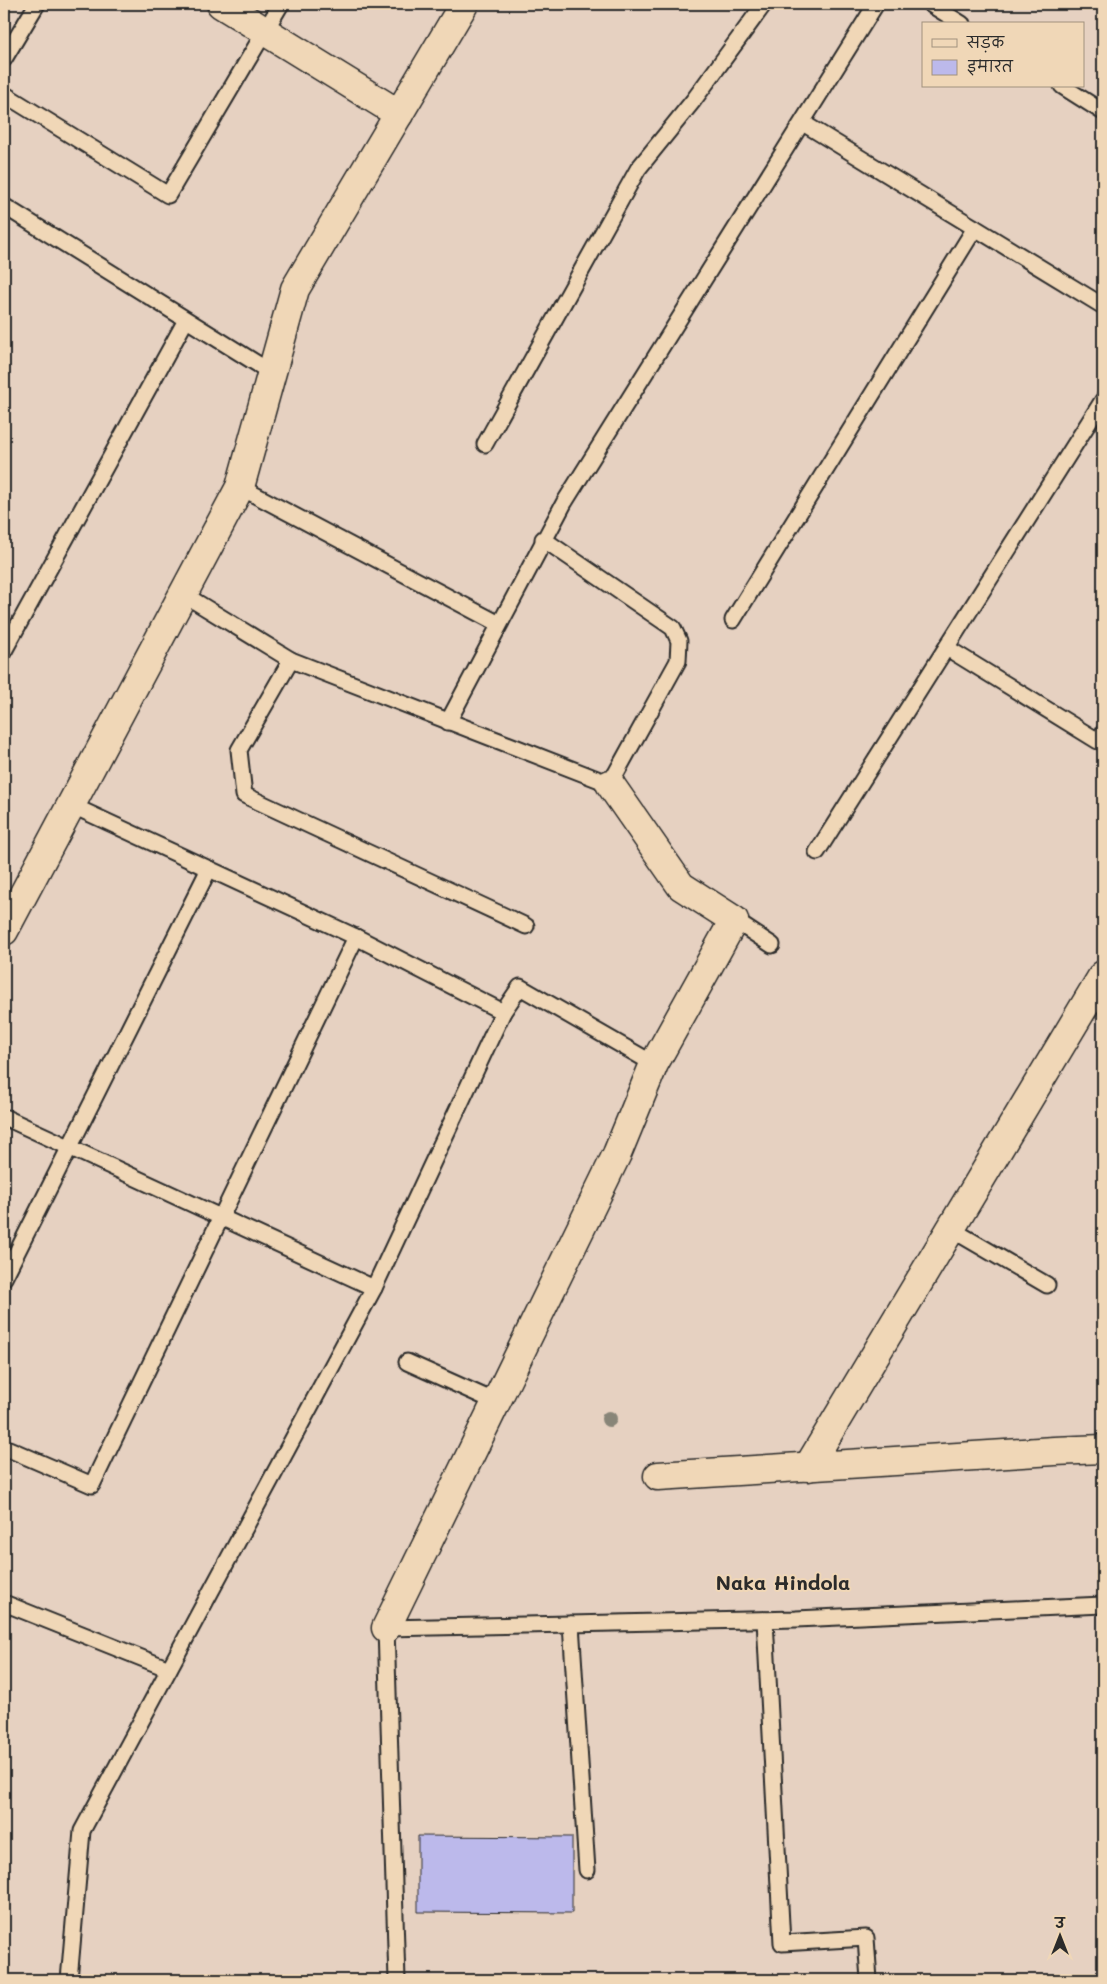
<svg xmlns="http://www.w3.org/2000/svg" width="1107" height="1984" font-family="Mali,'Playpen Sans Deva',sans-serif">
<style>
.building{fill:#bcb9eb;stroke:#2b2b2b}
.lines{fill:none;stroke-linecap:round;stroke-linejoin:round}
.service-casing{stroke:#2b2b2b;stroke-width:19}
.minor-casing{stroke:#2b2b2b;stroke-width:31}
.tertiary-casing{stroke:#2b2b2b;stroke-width:31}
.service{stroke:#f0d7b7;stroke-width:15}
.minor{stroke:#f0d7b7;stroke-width:28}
.tertiary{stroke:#f0d7b7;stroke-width:28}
.tree{fill:#888578}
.labels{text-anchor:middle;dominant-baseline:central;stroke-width:4;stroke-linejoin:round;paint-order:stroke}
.district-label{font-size:20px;font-weight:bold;fill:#2b2b2b;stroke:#f0d7b7}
</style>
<rect width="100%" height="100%" fill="#e6d1c1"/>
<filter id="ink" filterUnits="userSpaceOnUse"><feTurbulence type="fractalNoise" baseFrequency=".02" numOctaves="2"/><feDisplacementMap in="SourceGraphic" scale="10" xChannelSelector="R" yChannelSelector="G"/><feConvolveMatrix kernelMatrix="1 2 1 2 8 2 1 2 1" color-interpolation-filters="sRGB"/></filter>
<g filter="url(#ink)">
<polygon class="building" points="418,1836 572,1837 572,1913 418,1912"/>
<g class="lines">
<defs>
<g id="service">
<polyline points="930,4 962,24"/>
<polyline points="4,59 37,4"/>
<polyline points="1062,86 1103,112"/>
<polyline points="4,94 168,195 281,4"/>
<polyline points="803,123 1103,306"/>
<polyline points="4,206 272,373"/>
<polyline points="485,444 638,169 693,101 764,4"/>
<polyline points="240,487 499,624"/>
<polyline points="183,594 291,660 610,784 678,661 679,641 673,628 543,539"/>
<polyline points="733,620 975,228"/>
<polyline points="947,648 1098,741 1103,733"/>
<polyline points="4,651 186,320"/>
<polyline points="291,660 239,750 244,795 526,926"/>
<polyline points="448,722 564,503 876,4"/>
<polyline points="71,805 356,937 503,1012"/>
<polyline points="817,852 1103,400"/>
<polyline points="734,920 772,945"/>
<polyline points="4,1117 374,1288"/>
<polyline points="951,1229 1047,1285"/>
<polyline points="4,1278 209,869"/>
<polyline points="407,1362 496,1402"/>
<polyline points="4,1447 92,1485 356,937"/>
<polyline points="4,1603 169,1669"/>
<polyline points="765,1620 782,1943 866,1938 869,1980"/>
<polyline points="571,1624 587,1870"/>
<polyline points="69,1980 82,1831 374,1288 503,1012 520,987 654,1064"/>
<polyline points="397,1980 386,1628 796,1619 1103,1605"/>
</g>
<g id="minor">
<polyline points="221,4 399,114"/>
<polyline points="808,1467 1103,975"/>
<polyline points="658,1476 1054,1451 1103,1449"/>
<polyline points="386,1628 617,1154 654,1064 734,920 681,886 610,784"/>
</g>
<polyline id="tertiary" points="4,931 240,487 295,289 464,4"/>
</defs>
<use href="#service" class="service-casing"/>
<use href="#minor" class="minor-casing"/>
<use href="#tertiary" class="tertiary-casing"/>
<use href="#service" class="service"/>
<use href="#minor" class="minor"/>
<use href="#tertiary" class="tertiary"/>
</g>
<circle class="tree" cx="609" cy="1419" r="8"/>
</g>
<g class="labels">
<g class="district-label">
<text x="783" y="1582">Naka Hindola</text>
</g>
</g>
<rect width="1107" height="1984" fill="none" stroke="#f0d7b7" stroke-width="20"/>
<rect x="10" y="10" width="1087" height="1964" fill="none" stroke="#2b2b2b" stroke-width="2" filter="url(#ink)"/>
<rect x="922" y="22" width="162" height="65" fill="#f0d7b7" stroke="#a1927f"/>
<rect x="932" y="39" width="25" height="8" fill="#f0d7b7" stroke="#a1927f"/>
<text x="967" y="48" font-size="15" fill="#2b2b2b">सड़क</text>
<rect x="932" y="60" width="25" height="15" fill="#bcb9eb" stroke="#a1927f"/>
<text x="967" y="72" font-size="15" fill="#2b2b2b">इमारत</text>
<g transform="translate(1060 1936)" stroke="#f0d7b7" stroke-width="4" paint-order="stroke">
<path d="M0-4L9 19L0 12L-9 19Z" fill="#2b2b2b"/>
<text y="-8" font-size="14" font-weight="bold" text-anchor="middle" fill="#2b2b2b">उ</text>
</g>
</svg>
